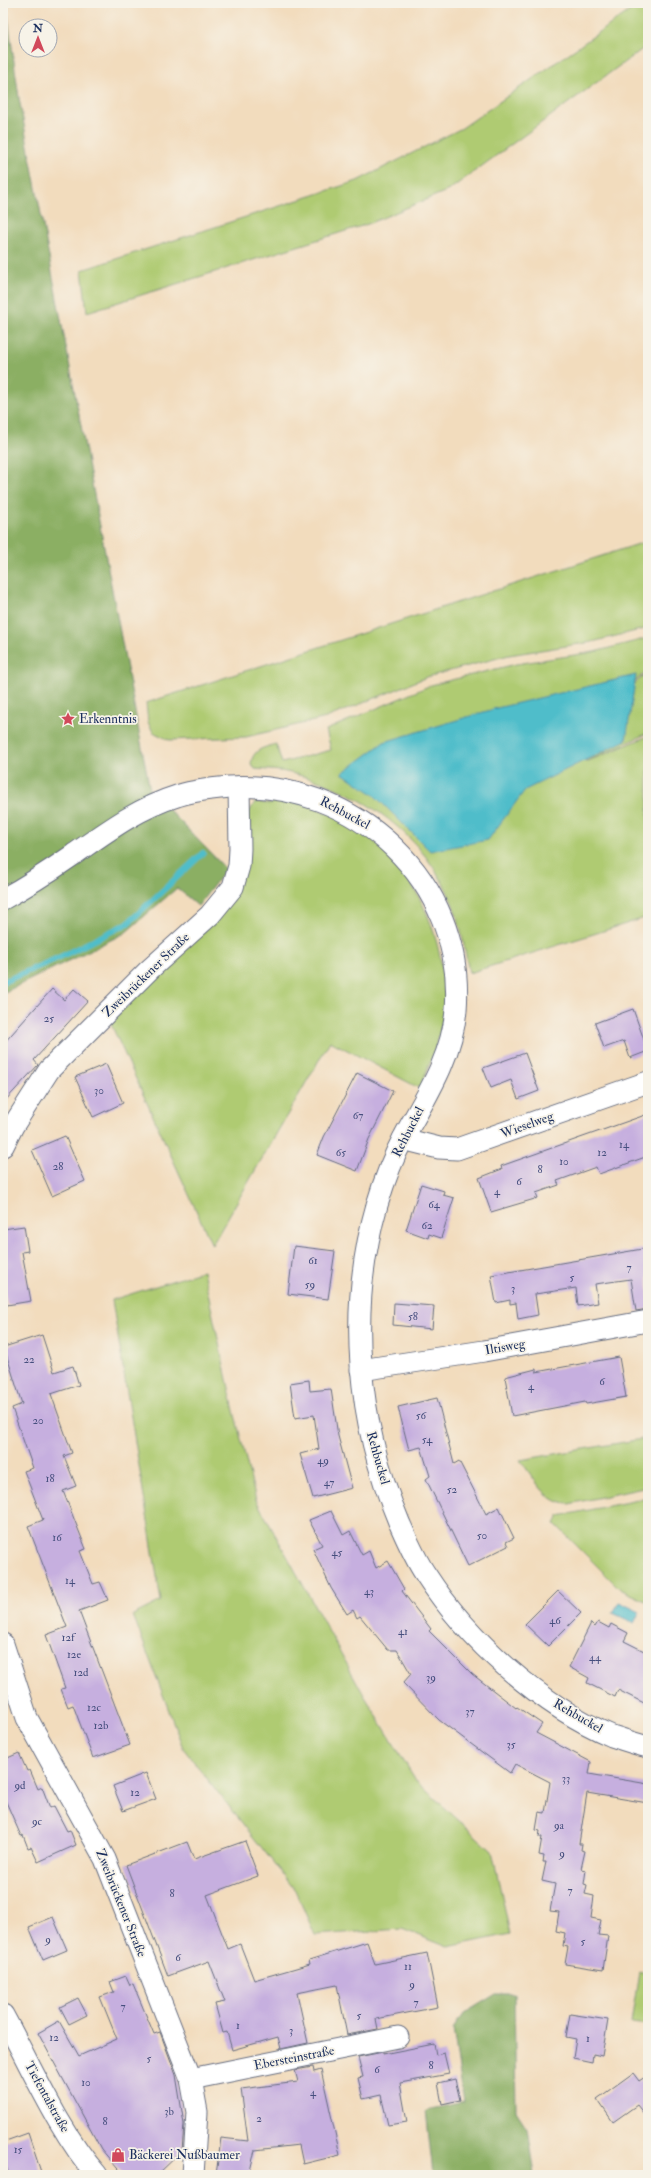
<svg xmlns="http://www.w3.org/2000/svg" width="651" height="2178" font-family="'IM FELL Double Pica',serif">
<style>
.green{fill:#afcb72;stroke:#657d68}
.forest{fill:#8baf64;stroke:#536f61}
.water{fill:#50bdca;stroke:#367694}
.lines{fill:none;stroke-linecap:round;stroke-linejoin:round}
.stream{stroke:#50bdca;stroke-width:6}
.building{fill:#c6afdf}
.minor-casing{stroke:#666c7f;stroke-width:23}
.minor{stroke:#fff;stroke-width:21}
.labels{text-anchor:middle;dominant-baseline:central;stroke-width:3.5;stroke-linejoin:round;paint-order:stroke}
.number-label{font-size:11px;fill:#464f7e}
.poi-label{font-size:13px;fill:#1b2f5e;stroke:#f7f3e8;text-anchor:start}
.street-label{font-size:13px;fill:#1b2f5e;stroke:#f7f3e8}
</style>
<rect width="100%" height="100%" fill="#f7f3e8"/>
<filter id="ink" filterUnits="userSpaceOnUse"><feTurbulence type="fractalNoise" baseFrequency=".025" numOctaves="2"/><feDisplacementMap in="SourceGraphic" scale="8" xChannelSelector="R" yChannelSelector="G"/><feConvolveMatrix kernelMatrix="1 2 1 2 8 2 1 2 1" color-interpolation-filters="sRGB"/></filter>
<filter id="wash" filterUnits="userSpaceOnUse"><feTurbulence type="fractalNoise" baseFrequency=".012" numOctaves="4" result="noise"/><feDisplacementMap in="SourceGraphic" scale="16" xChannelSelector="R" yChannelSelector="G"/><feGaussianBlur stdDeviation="0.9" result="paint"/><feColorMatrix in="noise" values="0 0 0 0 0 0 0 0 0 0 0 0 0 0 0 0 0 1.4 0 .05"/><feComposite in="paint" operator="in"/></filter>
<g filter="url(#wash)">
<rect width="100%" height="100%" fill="#f2dcbd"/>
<g class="green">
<polygon points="641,3 648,3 648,45 449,190 368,224 87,312 82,270 357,181 462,128"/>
<polygon points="648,541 648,628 592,642 509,655 427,677 326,718 246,737 169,740 153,732 148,722 146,703"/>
<path d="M648 638V672L643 674 575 740 586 762 648 736V917L469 973C465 949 461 927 453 905 426 835 361 790 291 773 280 770 267 770 255 769L251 764C253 749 263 748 276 744L282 763 331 750 326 730 431 685 516 664 594 652Z"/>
<polygon points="648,674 648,733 587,761 577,740 644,675"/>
<path d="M273 796C300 803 328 810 352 825 406 858 439 919 443 981 444 988 445 997 445 1005 441 1034 432 1062 419 1088L330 1041 212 1245 110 1022 222 913 248 814 255 802 272 804Z"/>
<polygon points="203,1271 234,1411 256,1500 364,1695 417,1782 492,1851 510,1934 448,1947 402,1929 315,1935 295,1890 183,1748 133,1615 161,1601 112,1300"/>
<path d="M648 1438V1487L569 1504C546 1504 533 1476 520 1460Z"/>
<polygon points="648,1498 648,1602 620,1589 555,1524 559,1516"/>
<polygon points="639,1972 648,1974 648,2025 631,2023"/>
</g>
<g class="forest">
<polygon points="3,3 6,3 19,98 150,790 226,869 198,906 177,888 125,933 3,993"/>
<polygon points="496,1994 514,1994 516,2111 527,2128 534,2175 433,2175 426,2110 464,2102 453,2029 463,2014"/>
</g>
<g class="water">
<polygon points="636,675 626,740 525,790 488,840 430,851 373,794 342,773 384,742 497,708"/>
<polygon points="619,1602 640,1612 634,1623 613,1613"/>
</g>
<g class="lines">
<polyline class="stream" points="3,982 60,957 128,923 203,853"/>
</g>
<g id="blocks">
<g class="building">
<polygon points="52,989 64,1000 74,989 88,1001 34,1060 38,1065 3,1103 3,1044"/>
<polygon points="633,1009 648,1051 630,1058 624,1041 604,1048 595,1023"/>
<polygon points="525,1053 539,1091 518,1099 511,1080 491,1088 483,1068"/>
<polygon points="106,1064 123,1103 93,1117 75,1077"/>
<polygon points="357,1073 393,1091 369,1139 357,1171 317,1155 324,1137"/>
<polygon points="648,1114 648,1156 599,1174 596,1167 557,1181 559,1185 536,1193 538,1198 491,1212 479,1178 502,1169 501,1166"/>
<polygon points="65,1136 85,1181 52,1196 32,1150"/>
<polygon points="421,1184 444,1191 443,1195 454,1198 441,1238 429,1234 428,1238 406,1230"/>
<polygon points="24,1226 28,1251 22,1252 31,1301 7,1305 3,1284 3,1229"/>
<polygon points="294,1246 335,1251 328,1299 288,1294"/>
<polygon points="648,1248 648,1309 636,1311 631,1279 595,1284 598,1303 578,1306 576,1288 535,1294 538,1315 518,1319 516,1303 510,1304 510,1300 496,1303 491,1275"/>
<polygon points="394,1303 434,1306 432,1329 393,1325"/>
<polygon points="42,1335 54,1372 73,1366 79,1385 51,1394 72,1453 64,1456 76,1486 63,1491 86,1549 80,1551 93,1584 100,1582 108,1600 79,1611 130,1745 93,1758 73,1705 68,1707 61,1689 65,1688 46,1635 67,1627 28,1526 43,1520 24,1471 33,1468 12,1408 22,1404 4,1347"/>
<polygon points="619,1357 626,1397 586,1404 585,1402 512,1416 505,1377 536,1369 536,1372"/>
<polygon points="309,1380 310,1391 331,1389 338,1436 352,1488 313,1498 300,1454 319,1449 314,1415 295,1418 290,1383"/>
<polygon points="437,1398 454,1464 459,1461 486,1514 499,1507 514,1538 506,1542 508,1546 468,1566 426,1479 430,1476 421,1447 409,1450 398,1407"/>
<polygon points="331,1511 343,1535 350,1531 362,1555 369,1551 376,1568 388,1561 404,1589 402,1591 431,1629 429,1631 472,1674 516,1708 517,1707 542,1724 536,1733 591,1762 589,1774 648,1784 648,1803 587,1793 579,1844 582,1844 581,1850 585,1851 581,1869 586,1870 584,1884 587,1885 585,1894 594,1896 591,1918 601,1920 598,1935 608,1936 603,1970 565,1964 568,1947 563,1946 565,1933 556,1931 559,1912 550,1911 555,1884 542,1881 546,1862 543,1862 544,1856 539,1855 542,1837 539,1837 540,1831 536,1830 539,1812 545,1813 550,1782 515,1764 510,1773 439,1720 403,1683 411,1674 397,1650 388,1650 360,1616 357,1618 353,1610 347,1614 331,1588 313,1549 322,1545 309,1520"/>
<polygon points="558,1591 581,1613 548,1646 525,1624"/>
<polygon points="598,1622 609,1628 611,1624 628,1633 624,1641 648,1653 648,1705 618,1690 615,1697 587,1683 589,1678 569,1667 591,1623 595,1627"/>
<polygon points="19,1753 27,1771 30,1770 38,1789 42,1787 50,1808 54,1806 67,1831 70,1830 76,1845 38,1862 31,1847 28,1848 23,1835 21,1836 3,1795 3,1760"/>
<polygon points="146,1773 156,1799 123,1811 113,1786"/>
<polygon points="245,1841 258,1876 207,1895 228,1949 240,1944 254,1980 310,1964 309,1960 367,1942 375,1964 427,1953 438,2007 376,2019 378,2029 347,2035 337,1985 297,1993 308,2043 281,2049 278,2037 232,2050 227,2032 223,2033 215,2004 225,2002 209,1961 168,1976 126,1865 187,1842 194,1859"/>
<polygon points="53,1917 67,1950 43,1960 29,1927"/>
<polygon points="126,1976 130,1985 133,1984 154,2034 160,2032 176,2075 184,2124 182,2151 157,2175 123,2175 101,2149 38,2033 59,2021 79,2056 117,2039 100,1997 114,1992 110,1982"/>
<polygon points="78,1998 87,2015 69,2024 60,2007"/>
<polygon points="570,2014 608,2020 602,2056 593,2054 592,2062 573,2058 576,2039 566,2037"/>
<polygon points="434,2044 436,2055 444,2053 449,2074 400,2083 407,2122 388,2125 381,2095 363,2099 358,2078 363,2077 358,2057 383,2052 383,2054"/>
<polygon points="313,2067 314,2072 321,2070 340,2155 303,2164 299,2145 255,2150 249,2175 216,2175 221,2138 248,2141 241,2089 298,2082 295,2070"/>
<polygon points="633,2073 639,2081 648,2075 648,2119 637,2105 613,2122 597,2099"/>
<polygon points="455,2079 460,2100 442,2104 438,2083"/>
<polygon points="28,2133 42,2175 9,2175 3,2156 3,2142"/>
</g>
</g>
</g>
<g filter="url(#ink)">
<use href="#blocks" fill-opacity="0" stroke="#666c7f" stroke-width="1"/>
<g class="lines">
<defs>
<g id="minor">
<path d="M3 899C27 886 50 871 73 855 106 832 138 808 177 796 194 790 212 789 229 787 355 779 466 881 456 1010 452 1057 427 1095 405 1135 393 1157 384 1181 377 1205 347 1309 357 1422 399 1522 407 1540 415 1559 426 1575 468 1640 541 1706 612 1736 624 1740 636 1744 648 1747"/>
<polyline points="403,1139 439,1148 457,1149 648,1082"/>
<polyline points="3,1146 13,1126 49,1070 149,970 210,915 233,887 239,866 240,849 239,787"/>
<polyline points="361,1370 484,1351 648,1321"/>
<polyline points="3,1644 27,1718 105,1859 191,2079 197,2112 193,2175"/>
<path d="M3 2015C31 2066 59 2132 97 2175"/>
<polyline points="191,2079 398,2037"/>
</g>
</defs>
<use href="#minor" class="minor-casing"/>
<use href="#minor" class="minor"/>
</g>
</g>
<defs>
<symbol id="sight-bare" viewBox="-9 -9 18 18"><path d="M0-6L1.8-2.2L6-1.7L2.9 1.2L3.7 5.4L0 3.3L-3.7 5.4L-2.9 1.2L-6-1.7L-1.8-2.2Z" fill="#d1495b" stroke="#f7f3e8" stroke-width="2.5" paint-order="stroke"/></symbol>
<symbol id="shop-bare" viewBox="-9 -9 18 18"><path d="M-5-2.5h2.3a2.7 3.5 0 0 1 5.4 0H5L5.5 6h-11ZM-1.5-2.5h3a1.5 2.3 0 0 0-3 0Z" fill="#d1495b" stroke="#f7f3e8" stroke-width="2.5" paint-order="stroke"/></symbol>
</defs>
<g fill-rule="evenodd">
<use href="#sight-bare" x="58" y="709" width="20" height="20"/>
<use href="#shop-bare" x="108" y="2145" width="20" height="20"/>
</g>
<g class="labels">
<g class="number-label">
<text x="49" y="1018">25</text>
<text x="99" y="1090">30</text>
<text x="358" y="1115">67</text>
<text x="624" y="1144">14</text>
<text x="341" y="1152">65</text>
<text x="602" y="1152">12</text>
<text x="564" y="1161">10</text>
<text x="58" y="1166">28</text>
<text x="540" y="1169">8</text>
<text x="519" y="1181">6</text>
<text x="497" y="1191">4</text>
<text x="434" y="1204">64</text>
<text x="427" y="1225">62</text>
<text x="313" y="1260">61</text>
<text x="629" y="1267">7</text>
<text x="572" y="1277">5</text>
<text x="310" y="1284">59</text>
<text x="513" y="1288">3</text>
<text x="413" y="1316">58</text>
<text x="29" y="1359">22</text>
<text x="602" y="1381">6</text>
<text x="531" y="1386">4</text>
<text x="421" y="1415">56</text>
<text x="38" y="1420">20</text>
<text x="427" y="1439">54</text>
<text x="323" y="1460">49</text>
<text x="50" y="1478">18</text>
<text x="329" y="1482">47</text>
<text x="452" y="1489">52</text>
<text x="482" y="1535">50</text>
<text x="57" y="1537">16</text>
<text x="337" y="1552">45</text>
<text x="70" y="1580">14</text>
<text x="369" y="1591">43</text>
<text x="555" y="1620">46</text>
<text x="403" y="1631">41</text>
<text x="68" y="1637">12f</text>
<text x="74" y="1654">12e</text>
<text x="595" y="1657">44</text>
<text x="81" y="1672">12d</text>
<text x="431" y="1677">39</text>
<text x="94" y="1707">12c</text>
<text x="470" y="1711">37</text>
<text x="101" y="1725">12b</text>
<text x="511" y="1744">35</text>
<text x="566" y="1778">33</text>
<text x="20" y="1785">9d</text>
<text x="135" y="1792">12</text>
<text x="37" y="1821">9c</text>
<text x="559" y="1825">9a</text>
<text x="562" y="1853">9</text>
<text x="570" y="1890">7</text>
<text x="172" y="1893">8</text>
<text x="48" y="1939">9</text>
<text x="583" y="1941">5</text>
<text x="178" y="1957">6</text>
<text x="408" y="1966">11</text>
<text x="412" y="1984">9</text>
<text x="416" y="2002">7</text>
<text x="123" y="2006">7</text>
<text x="359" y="2015">5</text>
<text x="238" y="2025">1</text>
<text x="291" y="2030">3</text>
<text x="54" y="2037">12</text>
<text x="588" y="2038">1</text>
<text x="149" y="2058">5</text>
<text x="431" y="2065">8</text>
<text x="377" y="2069">6</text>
<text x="86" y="2082">10</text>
<text x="313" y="2092">4</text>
<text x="169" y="2111">3b</text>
<text x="259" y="2118">2</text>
<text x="105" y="2121">8</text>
<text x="18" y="2149">15</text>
</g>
<g class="poi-label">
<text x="79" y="719">Erkenntnis</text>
<text x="129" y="2155">Bäckerei Nußbaumer</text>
</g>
<g class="street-label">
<text transform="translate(345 813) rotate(28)">Rehbuckel</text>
<text transform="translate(146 975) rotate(-44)">Zweibrückener Straße</text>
<text transform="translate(527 1125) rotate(-20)">Wieselweg</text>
<text transform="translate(408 1132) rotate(-63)">Rehbuckel</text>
<text transform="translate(505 1347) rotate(-10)">Iltisweg</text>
<text transform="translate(378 1458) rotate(74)">Rehbuckel</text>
<text transform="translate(578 1716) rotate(30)">Rehbuckel</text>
<text transform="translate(121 1903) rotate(68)">Zweibrückener Straße</text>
<text transform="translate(294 2058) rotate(-11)">Ebersteinstraße</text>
<text transform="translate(47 2097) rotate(61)">Tiefentalstraße</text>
</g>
</g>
<rect width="651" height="2178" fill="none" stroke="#f7f3e8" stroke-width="16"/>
<g transform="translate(38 38)"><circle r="19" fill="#f7f3e8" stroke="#9fa5b1"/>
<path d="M0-3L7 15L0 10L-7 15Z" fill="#d1495b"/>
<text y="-6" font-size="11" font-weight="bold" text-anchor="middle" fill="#1b2f5e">N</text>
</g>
</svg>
